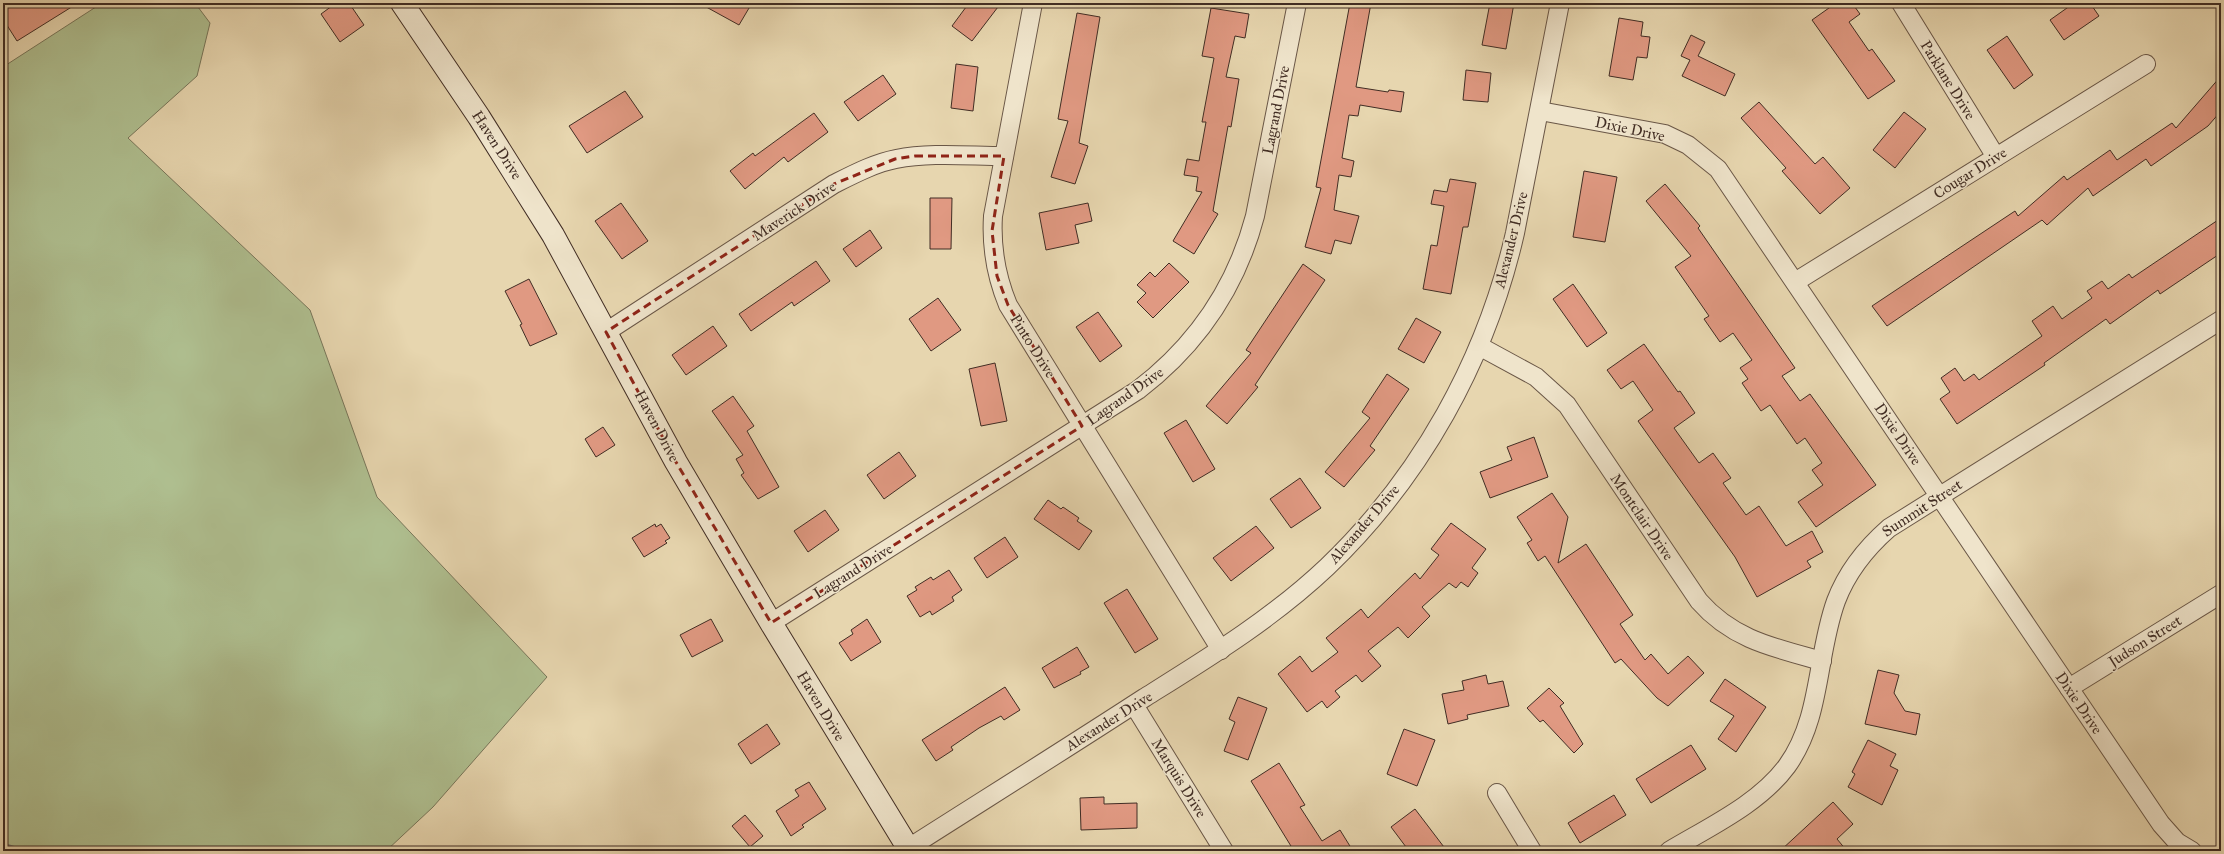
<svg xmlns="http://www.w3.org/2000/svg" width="2224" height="854" font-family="'IM FELL Great Primer',serif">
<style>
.green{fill:#afbf90;stroke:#78765a}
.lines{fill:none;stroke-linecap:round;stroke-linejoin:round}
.stream{stroke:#797f7c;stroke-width:5.5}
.building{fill:#e09982;stroke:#412d24}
.street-casing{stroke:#6a5747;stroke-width:20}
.secondary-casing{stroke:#412d24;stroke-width:24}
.street{stroke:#efe4cb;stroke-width:18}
.secondary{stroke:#efe4cb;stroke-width:22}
.marked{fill:none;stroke:#8f2418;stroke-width:3;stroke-dasharray:8 5;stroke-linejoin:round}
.labels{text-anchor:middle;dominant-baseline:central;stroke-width:3;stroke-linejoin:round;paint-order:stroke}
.street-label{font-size:15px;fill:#412d24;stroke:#efe4cb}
</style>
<rect width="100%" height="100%" fill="#e7d6af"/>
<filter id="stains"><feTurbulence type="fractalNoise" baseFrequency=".005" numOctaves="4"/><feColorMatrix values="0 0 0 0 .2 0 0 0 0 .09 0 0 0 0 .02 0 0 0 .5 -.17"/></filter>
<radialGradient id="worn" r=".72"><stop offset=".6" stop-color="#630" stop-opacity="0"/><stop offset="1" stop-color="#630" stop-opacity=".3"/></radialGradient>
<polygon class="green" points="102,3 195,3 210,23 197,76 128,138 310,310 377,497 547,677 433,807 386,851 3,851 3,67"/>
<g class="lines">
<polyline class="stream" points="3,845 21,851"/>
</g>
<g class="building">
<polygon points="3,3 78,3 17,41 3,19"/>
<polygon points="336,3 349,3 364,25 340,42 321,14"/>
<polygon points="699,3 752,3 739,25"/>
<polygon points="969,3 1001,3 972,41 952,26"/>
<polygon points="1350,3 1371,3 1356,87 1388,92 1389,90 1404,92 1401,112 1360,105 1358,116 1349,115 1342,158 1354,161 1351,177 1339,175 1334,210 1359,216 1351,244 1335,240 1331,254 1305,247 1321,188 1316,187"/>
<polygon points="1490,3 1514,3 1506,49 1482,45"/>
<polygon points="1836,3 1852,3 1860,14 1849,22 1869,51 1872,49 1895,81 1868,99 1812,20"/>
<polygon points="2074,3 2090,3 2099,16 2064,40 2050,20"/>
<polygon points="1211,8 1249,14 1245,38 1235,36 1226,77 1239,79 1231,127 1228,126 1213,211 1218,214 1194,254 1173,241 1202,192 1196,191 1198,177 1184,175 1187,159 1199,161 1206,122 1202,122 1214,58 1202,56"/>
<polygon points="1077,13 1100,17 1079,143 1088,146 1075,184 1051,177 1068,121 1058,119"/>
<polygon points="1619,18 1643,22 1641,36 1650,37 1647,58 1637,57 1633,80 1609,76"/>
<polygon points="1691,35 1705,42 1698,56 1735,74 1725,96 1682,76 1690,60 1681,56"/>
<polygon points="2007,36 2033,75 2014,89 1987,50"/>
<polygon points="956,64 978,67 973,111 951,108"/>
<polygon points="1466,70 1491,73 1488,102 1463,100"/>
<polygon points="883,75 896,94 858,121 844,102"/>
<polygon points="2221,76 2221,111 2208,126 2151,166 2146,159 2093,196 2088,188 2047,225 2042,220 1887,326 1872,306 2015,211 2018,216 2064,176 2067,180 2110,150 2117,160 2172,123 2176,128"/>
<polygon points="625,91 643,117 587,153 569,126"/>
<polygon points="1759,102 1815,164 1823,157 1850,188 1820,214 1782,171 1786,168 1741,118"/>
<polygon points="1904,112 1926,129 1895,168 1873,150"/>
<polygon points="814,113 828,132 788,162 784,157 745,189 730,171 753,153 755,156"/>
<polygon points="1584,171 1617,177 1605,242 1573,237"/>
<polygon points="1450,179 1476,183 1468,227 1463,227 1451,294 1423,289 1431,245 1437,246 1444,206 1431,204 1434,190 1447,192"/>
<polygon points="1665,184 1700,226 1698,228 1795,368 1782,376 1800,401 1810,394 1876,485 1816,527 1798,502 1823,485 1812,470 1822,463 1805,438 1797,444 1770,405 1761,411 1742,383 1748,379 1740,368 1752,360 1733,333 1720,342 1704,319 1709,316 1675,267 1691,256 1646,201"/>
<polygon points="930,198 952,198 951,249 930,249"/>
<polygon points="621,203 648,241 622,259 595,221"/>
<polygon points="1088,203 1092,221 1075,225 1079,243 1046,250 1039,213"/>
<polygon points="2221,218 2221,253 2160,294 2158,290 2110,324 2106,319 2044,363 2045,365 1957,424 1940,399 1950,392 1941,378 1955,368 1964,381 1974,374 1979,380 2042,336 2032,321 2053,306 2062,319 2092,298 2087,291 2102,281 2108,289 2129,274 2132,278"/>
<polygon points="870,230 882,248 856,267 843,249"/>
<polygon points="816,261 830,281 794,306 792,302 751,331 739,314"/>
<polygon points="1169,263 1189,282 1153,318 1137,302 1146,293 1137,285 1150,272 1155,277"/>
<polygon points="1303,264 1325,280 1255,385 1258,387 1227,424 1206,406 1251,353 1246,350"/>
<polygon points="529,279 557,334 530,346 520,325 522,324 505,291"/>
<polygon points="1573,284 1607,333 1587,347 1553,299"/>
<polygon points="938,298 961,330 931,351 909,319"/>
<polygon points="1098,312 1122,346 1100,362 1076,327"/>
<polygon points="1416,318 1441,332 1424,363 1398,349"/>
<polygon points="713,326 727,346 686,375 672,355"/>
<polygon points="1644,344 1678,392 1680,391 1695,413 1674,428 1699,463 1713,453 1731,478 1723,483 1746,515 1759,506 1786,546 1812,531 1823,552 1807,561 1811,567 1757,597 1735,557 1638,421 1653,410 1633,381 1621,389 1607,370"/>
<polygon points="995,363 1007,421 981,426 969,369"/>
<polygon points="1387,374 1409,389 1370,446 1375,450 1344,487 1325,472 1370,418 1362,412"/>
<polygon points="733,396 754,426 747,431 779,487 758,499 741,475 744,473 736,459 743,455 712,411"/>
<polygon points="1186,420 1215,469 1193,482 1164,433"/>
<polygon points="603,427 615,445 596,457 585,439"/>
<polygon points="1534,437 1548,477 1490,498 1480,472 1512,460 1507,447"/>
<polygon points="899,452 916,476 884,499 867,475"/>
<polygon points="1300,478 1321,508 1291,528 1270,499"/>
<polygon points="1552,493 1568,517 1558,563 1586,544 1633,615 1620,624 1645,660 1651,654 1668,674 1688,656 1704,673 1668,706 1657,698 1621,659 1615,663 1545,556 1538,561 1527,543 1532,540 1517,517"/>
<polygon points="1048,500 1061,509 1063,507 1079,518 1077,521 1092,531 1079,550 1034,519"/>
<polygon points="825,510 839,530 808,552 794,531"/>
<polygon points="1451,523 1486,549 1472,568 1478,573 1468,587 1461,582 1456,588 1449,583 1422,607 1430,616 1408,638 1398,627 1368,651 1381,666 1362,682 1356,675 1335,691 1340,697 1327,708 1322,701 1307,712 1278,674 1300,656 1312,672 1338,652 1326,638 1361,609 1368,618 1415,573 1420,579 1439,555 1431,549"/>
<polygon points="655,524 656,527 661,524 670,538 665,541 667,543 644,557 632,538"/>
<polygon points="1256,526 1274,548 1231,581 1213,558"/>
<polygon points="1005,537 1018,557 987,578 974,558"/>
<polygon points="949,570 962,590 952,597 954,601 932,615 930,611 920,617 907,596 917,590 915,587 931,577 933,580"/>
<polygon points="1127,589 1158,639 1135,653 1104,603"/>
<polygon points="711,619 723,641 692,657 680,635"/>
<polygon points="867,619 881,642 851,661 839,643 853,634 851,630"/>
<polygon points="1077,647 1089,667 1080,672 1081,674 1054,688 1042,668"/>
<polygon points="1878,670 1899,675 1894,693 1905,711 1920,714 1916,735 1865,724"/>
<polygon points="1486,675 1488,684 1503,681 1509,706 1467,715 1468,719 1448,724 1442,694 1464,690 1462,681"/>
<polygon points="1725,679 1766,707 1736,752 1718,739 1734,716 1710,701"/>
<polygon points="1005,687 1020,710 1004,720 1001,716 979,728 951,747 953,750 936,761 922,740"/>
<polygon points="1549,688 1564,703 1560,706 1583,744 1574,753 1543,720 1540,722 1527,708"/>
<polygon points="1238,697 1267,708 1248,760 1224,751 1235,722 1229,719"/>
<polygon points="767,724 780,744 751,764 738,744"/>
<polygon points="1404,729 1435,740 1417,786 1387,774"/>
<polygon points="1868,740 1896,754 1890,766 1898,770 1882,805 1848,787 1855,774 1852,772"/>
<polygon points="1691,745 1706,769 1651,803 1636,779"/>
<polygon points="1279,763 1305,805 1300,807 1322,841 1340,830 1353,851 1294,851 1251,781"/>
<polygon points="809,782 826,809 802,825 804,827 791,836 776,811 799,796 795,790"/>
<polygon points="1614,795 1626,815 1580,843 1568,823"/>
<polygon points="1104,797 1104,804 1137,803 1137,828 1081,830 1080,798"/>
<polygon points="1833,802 1853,824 1837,839 1847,851 1780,851"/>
<polygon points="1415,809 1447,851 1409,851 1391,827"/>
<polygon points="745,815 763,836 750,847 732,826"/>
</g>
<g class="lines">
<defs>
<g id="street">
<path d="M1033 3 993 216C991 248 996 276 1008 305L1221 650"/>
<polyline points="1901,3 1996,157"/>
<polyline points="1540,111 1665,134 1688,145 1718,169 2161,824 2177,842 2192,851"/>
<polyline points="1795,282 2146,64"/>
<path d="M606 332 834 184C854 174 875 163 896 159 931 152 969 156 1004 156"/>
<path d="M1479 346 1536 377 1567 405 1699 601C1733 640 1775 648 1822 661"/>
<path d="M771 623 1138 390C1197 345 1236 288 1255 216L1297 3"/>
<polyline points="2069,688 2221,594"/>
<polyline points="1134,705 1224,851"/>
<polyline points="1497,793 1532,851"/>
<path d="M904 851C984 800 1064 750 1144 698 1208 658 1272 619 1327 567 1421 477 1486 360 1515 233L1560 3"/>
<path d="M1669 851C1709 827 1759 804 1787 766 1822 717 1816 656 1836 601 1847 572 1865 549 1889 528L2221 320"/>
</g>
<polyline id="secondary" points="402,3 479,117 553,235 676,462 771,623 910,851"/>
</defs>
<use href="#street" class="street-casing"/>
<use href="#secondary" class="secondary-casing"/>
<use href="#street" class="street"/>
<use href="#secondary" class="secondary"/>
</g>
<path class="marked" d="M915 156H1004L992 231 997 276 1008 305 1082 426 771 623 676 462 606 332 834 184 895 159Z"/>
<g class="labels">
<g class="street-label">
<text transform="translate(1948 80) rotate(58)">Parklane Drive</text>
<text transform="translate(1276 110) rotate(-79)">Lagrand Drive</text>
<text transform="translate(1630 129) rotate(12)">Dixie Drive</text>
<text transform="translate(497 145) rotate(57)">Haven Drive</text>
<text transform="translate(1970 173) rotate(-32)">Cougar Drive</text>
<text transform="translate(794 211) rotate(-33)">Maverick Drive</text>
<text transform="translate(1511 240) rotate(-76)">Alexander Drive</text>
<text transform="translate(1033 346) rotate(58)">Pinto Drive</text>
<text transform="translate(1125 396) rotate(-35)">Lagrand Drive</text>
<text transform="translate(657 426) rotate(62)">Haven Drive</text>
<text transform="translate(1898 434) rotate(56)">Dixie Drive</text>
<text transform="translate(1922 508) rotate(-33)">Summit Street</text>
<text transform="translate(1642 517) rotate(56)">Montclair Drive</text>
<text transform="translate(1364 524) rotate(-49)">Alexander Drive</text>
<text transform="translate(853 571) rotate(-32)">Lagrand Drive</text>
<text transform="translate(2145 641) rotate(-32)">Judson Street</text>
<text transform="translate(2079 703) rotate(56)">Dixie Drive</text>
<text transform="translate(821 706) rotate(59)">Haven Drive</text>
<text transform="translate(1109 721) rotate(-32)">Alexander Drive</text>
<text transform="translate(1179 778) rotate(58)">Marquis Drive</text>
</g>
</g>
<rect width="2224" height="854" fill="none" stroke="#e7d6af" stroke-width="16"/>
<rect x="4" y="4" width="2216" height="846" fill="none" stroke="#412d24" stroke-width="2"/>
<rect x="8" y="8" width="2208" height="838" fill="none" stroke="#412d24"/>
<rect width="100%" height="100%" filter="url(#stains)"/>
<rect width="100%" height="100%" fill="url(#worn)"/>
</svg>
